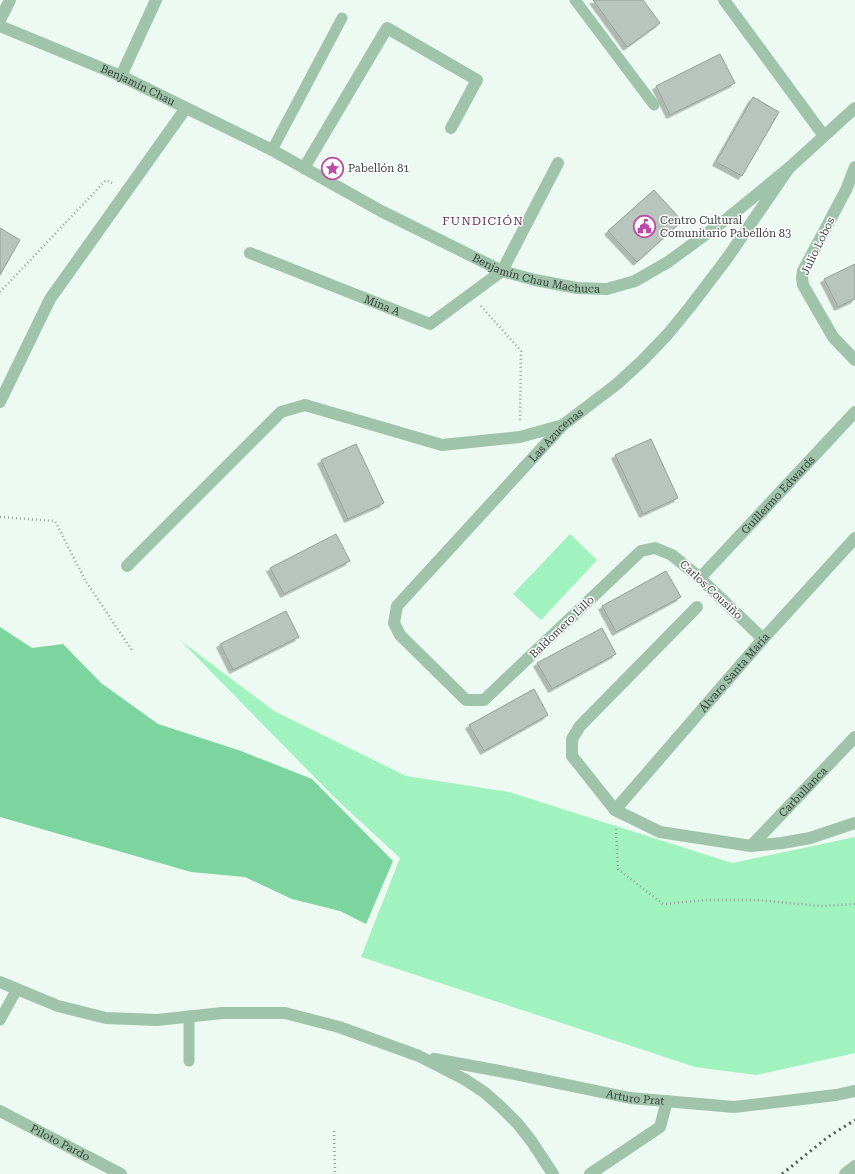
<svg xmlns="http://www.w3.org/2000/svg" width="855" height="1174" font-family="'Roboto Serif',serif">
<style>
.green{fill:#a0f3bf}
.forest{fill:#7cd59f}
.building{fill:#b8c5bc;stroke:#939e96;filter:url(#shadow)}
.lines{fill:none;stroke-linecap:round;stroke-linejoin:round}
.path{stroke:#969f99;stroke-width:2.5;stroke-dasharray:1 3;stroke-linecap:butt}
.lane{stroke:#9fc4ab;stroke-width:11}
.street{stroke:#9fc4ab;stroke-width:12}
.rail{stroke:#525854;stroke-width:3;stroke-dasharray:2 4;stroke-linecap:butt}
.labels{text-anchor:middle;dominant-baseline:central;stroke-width:3;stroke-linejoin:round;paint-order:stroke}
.street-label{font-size:11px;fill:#393e3b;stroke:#fff}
.poi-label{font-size:11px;fill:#393e3b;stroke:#fff;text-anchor:start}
.neighbourhood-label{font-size:12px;letter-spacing:1px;fill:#6a325e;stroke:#fff}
</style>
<defs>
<filter id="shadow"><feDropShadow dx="-3.5" dy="3.5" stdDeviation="0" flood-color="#0004"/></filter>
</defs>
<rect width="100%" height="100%" fill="#edfaf1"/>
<g class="green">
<polygon points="570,534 597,560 541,620 513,594"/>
<polygon points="181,641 274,711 406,776 509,792 732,863 855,837 855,1053 756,1075 695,1067 361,957 400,858 335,798"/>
</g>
<polygon class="forest" points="0,627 32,648 63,644 101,683 158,724 241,751 312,779 393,861 366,924 340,911 292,899 245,877 191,872 0,817"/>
<g class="building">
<polygon points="593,0 643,0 660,23 627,47"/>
<polygon points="720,54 735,83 670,115 656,86"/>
<polygon points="753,97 779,112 742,176 716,162"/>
<polygon points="654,190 682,221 637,262 608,231"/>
<polygon points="0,228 20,240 0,275"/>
<polygon points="855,264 855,299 838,307 824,279"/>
<polygon points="651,439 678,498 643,514 615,455"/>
<polygon points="356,444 384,503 348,519 321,460"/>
<polygon points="336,534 350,561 284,594 270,568"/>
<polygon points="666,571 681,597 616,632 602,606"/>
<polygon points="286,611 299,637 233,670 220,644"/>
<polygon points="602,628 616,654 552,689 537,663"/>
<polygon points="534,689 548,715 484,751 469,725"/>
</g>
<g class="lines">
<g class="path">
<polyline points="0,292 106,180 112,183"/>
<polyline points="481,306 521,351 520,420"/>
<polyline points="0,517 55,521 85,580 133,652"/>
<polyline points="616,829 618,869 663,904 707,900 757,900 821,906 855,904"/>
<polyline points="334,1131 335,1174"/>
</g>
<g class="lane">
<polyline points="575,0 654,105"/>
<polyline points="272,150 342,18"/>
<polyline points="189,1016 189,1061"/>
<polyline points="0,1020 17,989"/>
</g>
<g class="street">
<polyline points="724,0 824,136"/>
<polyline points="0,20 10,0"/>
<path id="s1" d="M0 26 121 76 272 150 381 211 502 271 535 280 577 288 607 289 635 281 668 262 728 218 789 168 855 108"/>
<polyline points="121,76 156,0"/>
<polyline points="855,167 846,190 803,271 802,278 803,285 833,337 855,360"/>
<polyline points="304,168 387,28 477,80 451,128"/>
<path id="s2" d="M250 253 430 324 502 271 558 163"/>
<polyline points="0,402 50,299 186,108"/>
<polyline points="127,566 281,412 305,405 442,445 520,437 563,425"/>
<path id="s3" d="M700 578 855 412"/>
<polyline points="697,607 580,726 572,739 572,756 615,810 660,832 751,846 782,843 810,838 855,823"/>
<path id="s4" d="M763 639 700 578 672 555 655 548 641 551 484 700H466L400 635 394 623 397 606 563 425 617 384 642 361 667 335 690 307 728 257 789 168"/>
<path id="s5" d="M615 810 763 639 855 538"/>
<path id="s6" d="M751 846 855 737"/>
<polyline points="0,982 58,1006 106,1018 157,1020 222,1013 285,1013 339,1027 419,1056 464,1079 484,1092 501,1107 518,1124 532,1142 553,1174"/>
<path id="s7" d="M434 1059 505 1072 630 1098 734 1107 836 1095 854 1091"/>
<path id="s8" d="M0 1111 121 1174"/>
<polyline points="590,1174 660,1127 667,1101"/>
<polyline points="845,1174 855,1166"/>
</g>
<polyline class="rail" points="782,1174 828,1137 855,1120"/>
</g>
<defs>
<symbol id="sight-ring" viewBox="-11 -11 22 22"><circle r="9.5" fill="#fff" stroke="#bc4aa6" stroke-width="1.5"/><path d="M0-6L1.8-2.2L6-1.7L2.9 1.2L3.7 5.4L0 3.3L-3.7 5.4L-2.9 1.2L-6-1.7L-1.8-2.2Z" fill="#bc4aa6"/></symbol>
<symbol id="civic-ring" viewBox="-11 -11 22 22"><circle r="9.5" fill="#fff" stroke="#bc4aa6" stroke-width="1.5"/><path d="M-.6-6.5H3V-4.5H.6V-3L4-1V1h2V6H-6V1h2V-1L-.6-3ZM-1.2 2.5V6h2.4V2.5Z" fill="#bc4aa6"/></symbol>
</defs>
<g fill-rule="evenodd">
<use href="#sight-ring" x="320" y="156" width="25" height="25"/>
<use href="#civic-ring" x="632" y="214" width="25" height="25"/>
</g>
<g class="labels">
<g class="street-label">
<text stroke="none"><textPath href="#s1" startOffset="150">Benjamín Chau</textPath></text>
<text transform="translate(818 246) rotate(-64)">Julio Lobos</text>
<text stroke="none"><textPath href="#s1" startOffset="593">Benjamín Chau Machuca</textPath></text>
<text stroke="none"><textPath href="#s2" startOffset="142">Mina A</textPath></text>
<text stroke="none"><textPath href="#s4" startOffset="748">Las Azucenas</textPath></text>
<text stroke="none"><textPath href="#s3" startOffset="114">Guillermo Edwards</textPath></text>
<text transform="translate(711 590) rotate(43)">Carlos Cousiño</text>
<text transform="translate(562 627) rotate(-44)">Baldomero Lillo</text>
<text stroke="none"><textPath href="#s5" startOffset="182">Álvaro Santa María</textPath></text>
<text stroke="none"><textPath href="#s6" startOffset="75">Carbullanca</textPath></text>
<text stroke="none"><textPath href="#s7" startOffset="205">Arturo Prat</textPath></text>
<text stroke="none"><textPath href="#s8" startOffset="68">Piloto Pardo</textPath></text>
</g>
<g class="poi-label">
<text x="348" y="168">Pabellón 81</text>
<text x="660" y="220">Centro Cultural<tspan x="660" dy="13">Comunitario Pabellón 83</tspan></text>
</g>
<g class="neighbourhood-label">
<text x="483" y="221">FUNDICIÓN</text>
</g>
</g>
</svg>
